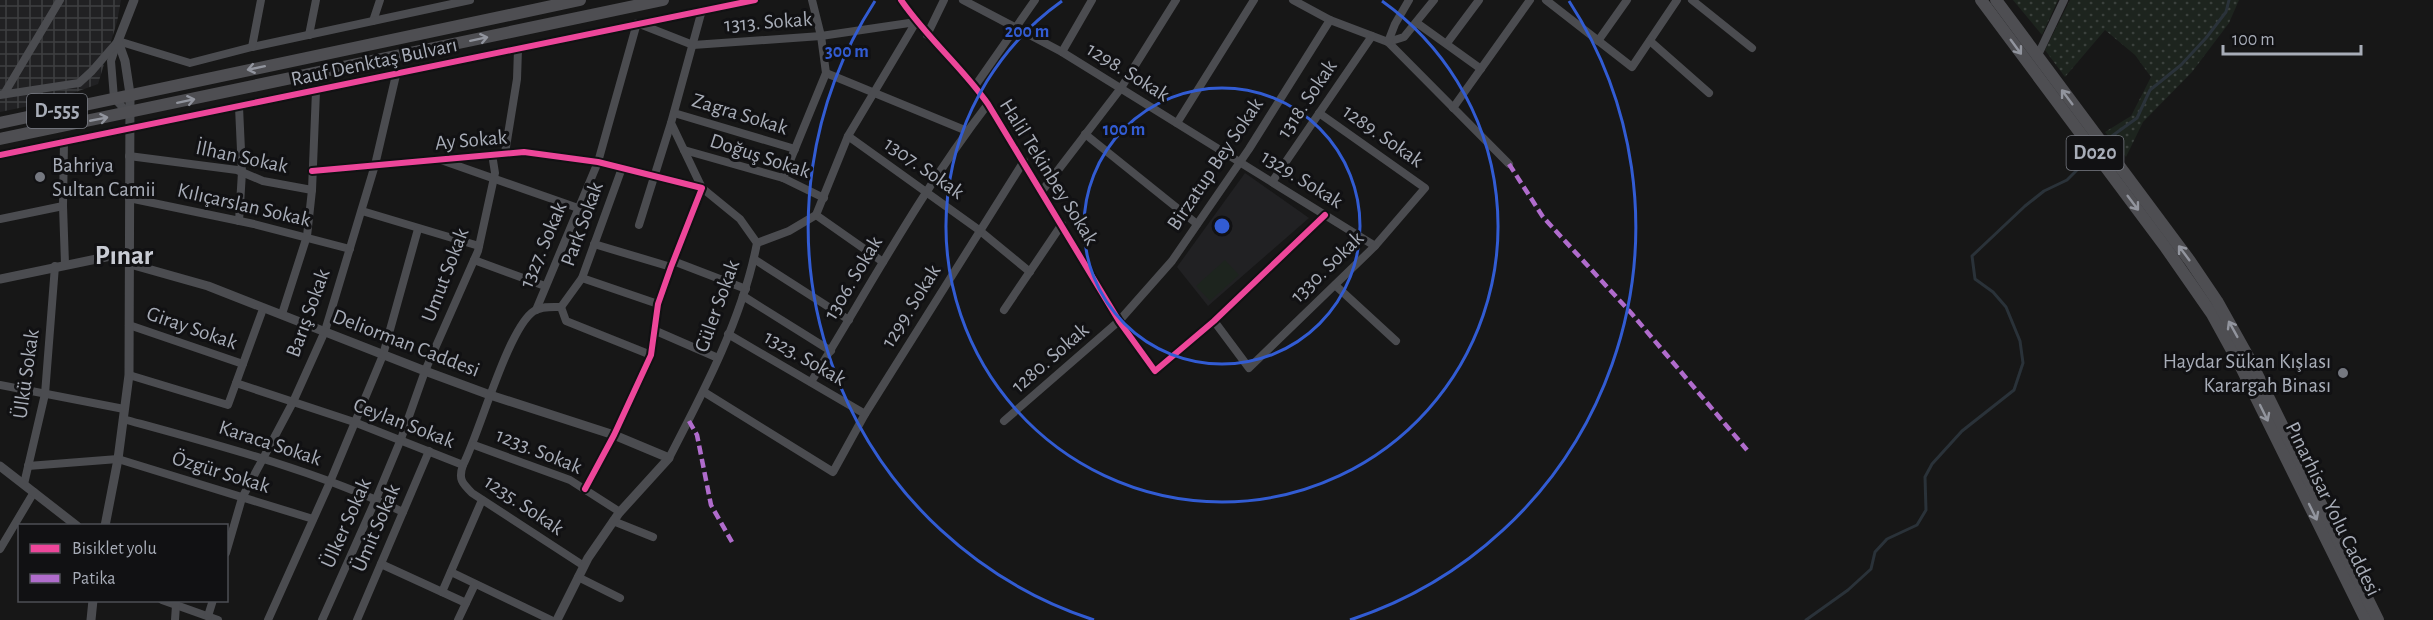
<svg xmlns="http://www.w3.org/2000/svg" width="2433" height="620" font-family="'Alegreya Sans',sans-serif">
<style>
.built{fill:#212123}
.industrial{fill:url(#industrial-grid)}
.grass{fill:url(#grass-dots)}
.park{fill:#1d241e}
.lines{fill:none;stroke-linecap:round;stroke-linejoin:round}
.stream{stroke:#2a3239;stroke-width:3}
.minor{stroke:#4b4c50;stroke-width:8}
.tertiary{stroke:#4b4c50;stroke-width:9}
.trunk{stroke:#4e4e52;stroke-width:12}
.quiet{stroke:#b06ccc;stroke-width:4.5;stroke-dasharray:9 4.5;stroke-linecap:butt}
.cycleway-casing{stroke:#111113;stroke-width:10}
.cycleway{stroke:#ed469a;stroke-width:6}
.oneway{stroke:#92959e}
.ring{fill:none;stroke:#325cd3;stroke-width:3}
.poi-dot{fill:#757880;stroke:#111113;stroke-width:2}
.labels{text-anchor:middle;dominant-baseline:central;stroke-width:6;stroke-linejoin:round;paint-order:stroke}
.shield{fill:#111113;stroke:#7b7e86;stroke-width:1.5}
.shield-label{font-size:20px;font-weight:bold;fill:#a8adb8}
.street-label{font-size:21px;fill:#a8adb8;stroke:#111113}
.poi-label{font-size:21px;fill:#a8adb8;stroke:#111113;text-anchor:start}
.district-label{font-size:27px;font-weight:bold;fill:#c9ccd4;stroke:#111113}
.centre{fill:#325cd3;stroke:#111113;stroke-width:3}
.ring-label{font-size:18px;text-anchor:middle;font-weight:bold;fill:#325cd3;stroke:#111113;stroke-width:6;stroke-linejoin:round;paint-order:stroke}
</style>
<defs>
<pattern id="industrial-grid" width="8" height="8" patternUnits="userSpaceOnUse" patternTransform="scale(1.5)"><rect width="8" height="8" fill="#212123"/><path d="M0 4h8M4 0v8" fill="none" stroke="#3e3f41"/></pattern>
<pattern id="grass-dots" width="8" height="8" patternUnits="userSpaceOnUse" patternTransform="scale(1.5)"><rect width="8" height="8" fill="#1d241e"/><path d="M2 2h.1M6 6h.1" fill="none" stroke="#3b413d" stroke-width="1.8" stroke-linecap="round"/></pattern>
</defs>
<rect width="100%" height="100%" fill="#171717"/>
<polygon class="built" points="1245,173 1309,218 1208,306 1177,267"/>
<polygon class="industrial" points="0,0 121,0 117,22 98,84 48,102 0,112"/>
<g class="grass">
<polygon points="2013,0 2058,0 2042,35"/>
<polygon points="2070,0 2239,0 2229,23 2192,72 2143,122 2126,157 2105,132 2131,116 2151,77 2135,55 2105,30 2065,77 2045,50"/>
</g>
<polygon class="park" points="1225,260 1239,275 1210,301 1196,286"/>
<g class="lines">
<g class="stream">
<polyline points="2112,136 2137,118 2150,90 2181,65 2206,38 2226,12 2229,0"/>
<polyline points="1806,620 1848,590 1871,569 1875,552 1887,539 1917,525 1926,510 1925,477 1932,464 1962,431 2014,390 2023,363 2020,341 2006,307 1993,292 1975,279 1972,256 2025,206 2044,191 2067,180 2082,165"/>
</g>
<g class="minor">
<path d="M901 0C927 38 962 67 988 104L1119 321 1155 371 1214 321 1325 215"/>
<polyline points="963,0 1062,52 1375,246"/>
<polyline points="1293,0 1330,20 1388,42 1509,164"/>
<polyline points="1546,0 1632,67 1677,0"/>
<polyline points="1692,0 1752,48"/>
<polyline points="373,21 380,0"/>
<polyline points="1417,23 1481,69"/>
<polyline points="309,35 316,0"/>
<polyline points="927,35 944,0"/>
<polyline points="118,41 190,63 252,47 470,0"/>
<polyline points="1598,41 1627,0"/>
<polyline points="1650,41 1709,93"/>
<polyline points="1388,42 1404,37 1434,0"/>
<polyline points="1388,42 1395,24 1409,0"/>
<polyline points="1447,43 1479,0"/>
<polyline points="116,46 111,61 114,98 128,113"/>
<polyline points="252,47 261,0"/>
<polyline points="1062,52 1092,0"/>
<polyline points="2037,57 2064,0"/>
<polyline points="826,73 967,131"/>
<polyline points="975,86 1035,0"/>
<polyline points="4,94 60,0"/>
<polyline points="0,95 79,83 92,71 118,41"/>
<polyline points="239,107 242,172 239,221"/>
<polyline points="1453,108 1530,0"/>
<polyline points="674,113 795,149"/>
<polyline points="1177,123 1254,0"/>
<polyline points="1085,134 1197,224"/>
<polyline points="848,136 979,230 1030,272"/>
<polyline points="64,141 63,206 65,264"/>
<polyline points="684,150 783,178 824,198"/>
<polyline points="505,153 517,79 518,49"/>
<polyline points="0,155 755,0"/>
<polyline points="129,156 237,170 263,181 312,190"/>
<polyline points="441,160 578,208"/>
<polyline points="312,171 524,152 598,162 702,188 671,267 658,304 651,355 614,435 585,489"/>
<polyline points="783,178 826,73 821,36 812,0"/>
<polyline points="1272,182 1372,36"/>
<polyline points="1042,191 1121,88 1176,0"/>
<polyline points="129,198 254,224 350,249"/>
<polyline points="362,211 479,246"/>
<polyline points="816,215 883,262"/>
<polyline points="0,219 63,206"/>
<polyline points="639,225 671,123"/>
<polyline points="757,243 789,231 816,215 848,136 916,22"/>
<polyline points="594,244 671,267"/>
<polyline points="754,259 849,320"/>
<polyline points="474,260 545,286"/>
<polyline points="673,261 746,289"/>
<polyline points="582,278 658,304"/>
<polyline points="1335,285 1396,341"/>
<polyline points="743,296 831,351"/>
<polyline points="561,307 566,321 651,355"/>
<polyline points="536,310 598,162 637,23 693,45 821,36 916,22"/>
<polyline points="1004,310 1062,224"/>
<polyline points="282,314 307,236 312,190 316,91"/>
<polyline points="1214,321 1249,368 1375,246 1425,188 1319,113"/>
<polyline points="129,325 243,364"/>
<polyline points="656,331 718,358"/>
<polyline points="728,334 865,414"/>
<path d="M129 375 228 405 236 383 354 422 463 465C480 432 508 328 534 311 542 306 552 307 561 307L582 278 622 168"/>
<path d="M811 382C869 288 921 191 988 104"/>
<polyline points="236,383 263,309"/>
<polyline points="0,385 124,409"/>
<polyline points="704,392 833,472 865,414 1024,161"/>
<path d="M123 419C218 445 314 470 403 512"/>
<polyline points="1004,421 1119,321 1172,261 1249,149 1330,20"/>
<polyline points="474,445 570,480 620,512"/>
<path d="M669 458C704 391 743 317 757 243L740 219 702 188 671 123 702 10"/>
<path d="M463 465C458 479 462 483 472 493L584 566"/>
<polyline points="28,466 118,459 313,519"/>
<polyline points="24,484 45,394 55,266"/>
<polyline points="613,521 653,537"/>
<polyline points="0,549 34,492"/>
<polyline points="226,553 242,498 293,402 325,331 375,165 396,75"/>
<polyline points="381,564 466,603"/>
<polyline points="451,572 551,620"/>
<polyline points="578,577 620,598"/>
<polyline points="442,592 482,500"/>
<polyline points="162,600 218,620"/>
<polyline points="208,616 213,600"/>
<polyline points="175,620 176,605"/>
<polyline points="268,620 330,482 383,355 418,229"/>
<polyline points="322,620 376,499 401,439 425,371 478,251 495,173 492,154"/>
<polyline points="357,620 429,451"/>
<polyline points="458,620 475,584"/>
</g>
<g class="tertiary">
<polyline points="130,264 208,286 425,371 490,395 614,435 669,458 619,513 588,558 557,620"/>
<polyline points="0,279 130,252"/>
<polyline points="0,466 77,526"/>
<polyline points="105,526 118,459 129,375 130,94 125,61 118,41 134,0"/>
<polyline points="91,620 93,600"/>
</g>
<g class="trunk">
<polyline points="1981,0 2166,248 2212,314 2240,365 2366,620"/>
<polyline points="1996,0 2190,261 2217,301 2250,360 2378,620"/>
<polyline points="0,123 580,0"/>
<polyline points="0,139 663,0"/>
</g>
<g class="quiet">
<polyline points="1509,164 1543,217 1632,314 1747,450"/>
<polyline points="689,421 697,435 711,505 732,542"/>
</g>
<defs>
<g id="cycleway">
<path d="M901 0C927 38 962 67 988 104L1119 321 1155 371 1214 321 1325 215"/>
<polyline points="0,155 755,0"/>
<polyline points="312,171 524,152 598,162 702,188 671,267 658,304 651,355 614,435 585,489"/>
</g>
</defs>
<use href="#cycleway" class="cycleway-casing"/>
<use href="#cycleway" class="cycleway"/>
</g>
<defs><path id="oneway-shaft" d="M-6 0H5M1.5-3L5.5 0L1.5 3" fill="none" stroke-width="1.6" stroke-linecap="round" stroke-linejoin="round" transform="scale(1.5)"/></defs>
<g class="oneway">
<use href="#oneway-shaft" transform="translate(479 39) rotate(-12)"/>
<use href="#oneway-shaft" transform="translate(2016 47) rotate(54)"/>
<use href="#oneway-shaft" transform="translate(256 68) rotate(168)"/>
<use href="#oneway-shaft" transform="translate(2067 97) rotate(-127)"/>
<use href="#oneway-shaft" transform="translate(186 101) rotate(-12)"/>
<use href="#oneway-shaft" transform="translate(99 119) rotate(-11)"/>
<use href="#oneway-shaft" transform="translate(2133 203) rotate(53)"/>
<use href="#oneway-shaft" transform="translate(2184 253) rotate(-127)"/>
<use href="#oneway-shaft" transform="translate(2233 329) rotate(-119)"/>
<use href="#oneway-shaft" transform="translate(2264 413) rotate(64)"/>
<use href="#oneway-shaft" transform="translate(2313 512) rotate(64)"/>
</g>
<g class="ring">
<circle cx="1222" cy="226" r="138"/>
<path d="M1382 1A276 276 0 1 1 1062 1"/>
<path d="M1094 620A414 414 0 0 1 875 1M1569 1A414 414 0 0 1 1350 620"/>
</g>
<g class="poi-dot">
<circle cx="40" cy="177" r="6"/>
<circle cx="2343" cy="373" r="6"/>
</g>
<g class="labels">
<g class="shield">
<rect x="27" y="94" width="60" height="34" rx="4.5"/>
<rect x="2066.5" y="136" width="57" height="34" rx="4.5"/>
</g>
<g class="shield-label">
<text x="57" y="111">D-555</text>
<text x="2095" y="153">D020</text>
</g>
<g class="street-label">
<text transform="translate(768 22) rotate(-4)">1313. Sokak</text>
<text transform="translate(374 62) rotate(-12)">Rauf Denktaş Bulvarı</text>
<text transform="translate(1128 72) rotate(32)">1298. Sokak</text>
<text transform="translate(1307 99) rotate(-56)">1318. Sokak</text>
<text transform="translate(740 114) rotate(17)">Zagra Sokak</text>
<text transform="translate(1383 136) rotate(35)">1289. Sokak</text>
<text transform="translate(471 140) rotate(-5)">Ay Sokak</text>
<text transform="translate(760 156) rotate(18)">Doğuş Sokak</text>
<text transform="translate(242 157) rotate(12)">İlhan Sokak</text>
<text transform="translate(1215 164) rotate(-56)">Birzatup Bey Sokak</text>
<text transform="translate(924 168) rotate(35)">1307. Sokak</text>
<text transform="translate(1049 172) rotate(58)">Halil Tekinbey Sokak</text>
<text transform="translate(1302 179) rotate(32)">1329. Sokak</text>
<text transform="translate(244 205) rotate(13)">Kılıçarslan Sokak</text>
<text transform="translate(582 224) rotate(-70)">Park Sokak</text>
<text transform="translate(543 245) rotate(-67)">1327. Sokak</text>
<text transform="translate(1327 267) rotate(-44)">1330. Sokak</text>
<text transform="translate(445 275) rotate(-69)">Umut Sokak</text>
<text transform="translate(853 278) rotate(-59)">1306. Sokak</text>
<text transform="translate(717 306) rotate(-70)">Güler Sokak</text>
<text transform="translate(911 306) rotate(-58)">1299. Sokak</text>
<text transform="translate(308 313) rotate(-70)">Barış Sokak</text>
<text transform="translate(192 328) rotate(19)">Giray Sokak</text>
<text transform="translate(406 343) rotate(21)">Deliorman Caddesi</text>
<text transform="translate(805 358) rotate(30)">1323. Sokak</text>
<text transform="translate(1050 358) rotate(-41)">1280. Sokak</text>
<text transform="translate(26 374) rotate(-82)">Ülkü Sokak</text>
<text transform="translate(404 423) rotate(21)">Ceylan Sokak</text>
<text transform="translate(270 443) rotate(18)">Karaca Sokak</text>
<text transform="translate(539 451) rotate(22)">1233. Sokak</text>
<text transform="translate(221 472) rotate(17)">Özgür Sokak</text>
<text transform="translate(524 505) rotate(34)">1235. Sokak</text>
<text transform="translate(2333 509) rotate(64)">Pınarhisar Yolu Caddesi</text>
<text transform="translate(346 523) rotate(-66)">Ülker Sokak</text>
<text transform="translate(376 528) rotate(-67)">Ümit Sokak</text>
</g>
<g class="poi-label">
<text x="52" y="165">Bahriya<tspan x="52" dy="24">Sultan Camii</tspan></text>
<text x="2331" y="361" text-anchor="end">Haydar Sükan Kışlası<tspan x="2331" dy="24">Karargah Binası</tspan></text>
</g>
<g class="district-label">
<text x="124" y="255">Pınar</text>
</g>
</g>
<circle cx="1222" cy="226" r="9" class="centre"/>
<g class="ring-label">
<text x="1027" y="37">200 m</text>
<text x="847" y="57">300 m</text>
<text x="1124" y="135">100 m</text>
</g>
<rect x="18" y="524" width="210" height="78" fill="#111113" stroke="#4d4f55" stroke-width="1.5"/>
<rect x="30" y="544" width="30" height="9" fill="#ed469a" stroke="#4d4f55" stroke-width="1.5"/>
<text x="72" y="554" font-size="18" fill="#a8adb8">Bisiklet yolu</text>
<rect x="30" y="574" width="30" height="9" fill="#b06ccc" stroke="#4d4f55" stroke-width="1.5"/>
<text x="72" y="584" font-size="18" fill="#a8adb8">Patika</text>
<path d="M2223 45v9h138v-9" fill="none" stroke="#a8adb8" stroke-width="3"/>
<text x="2232" y="45" font-size="18" fill="#a8adb8" stroke="#111113" stroke-width="4.5" paint-order="stroke">100 m</text>
</svg>
